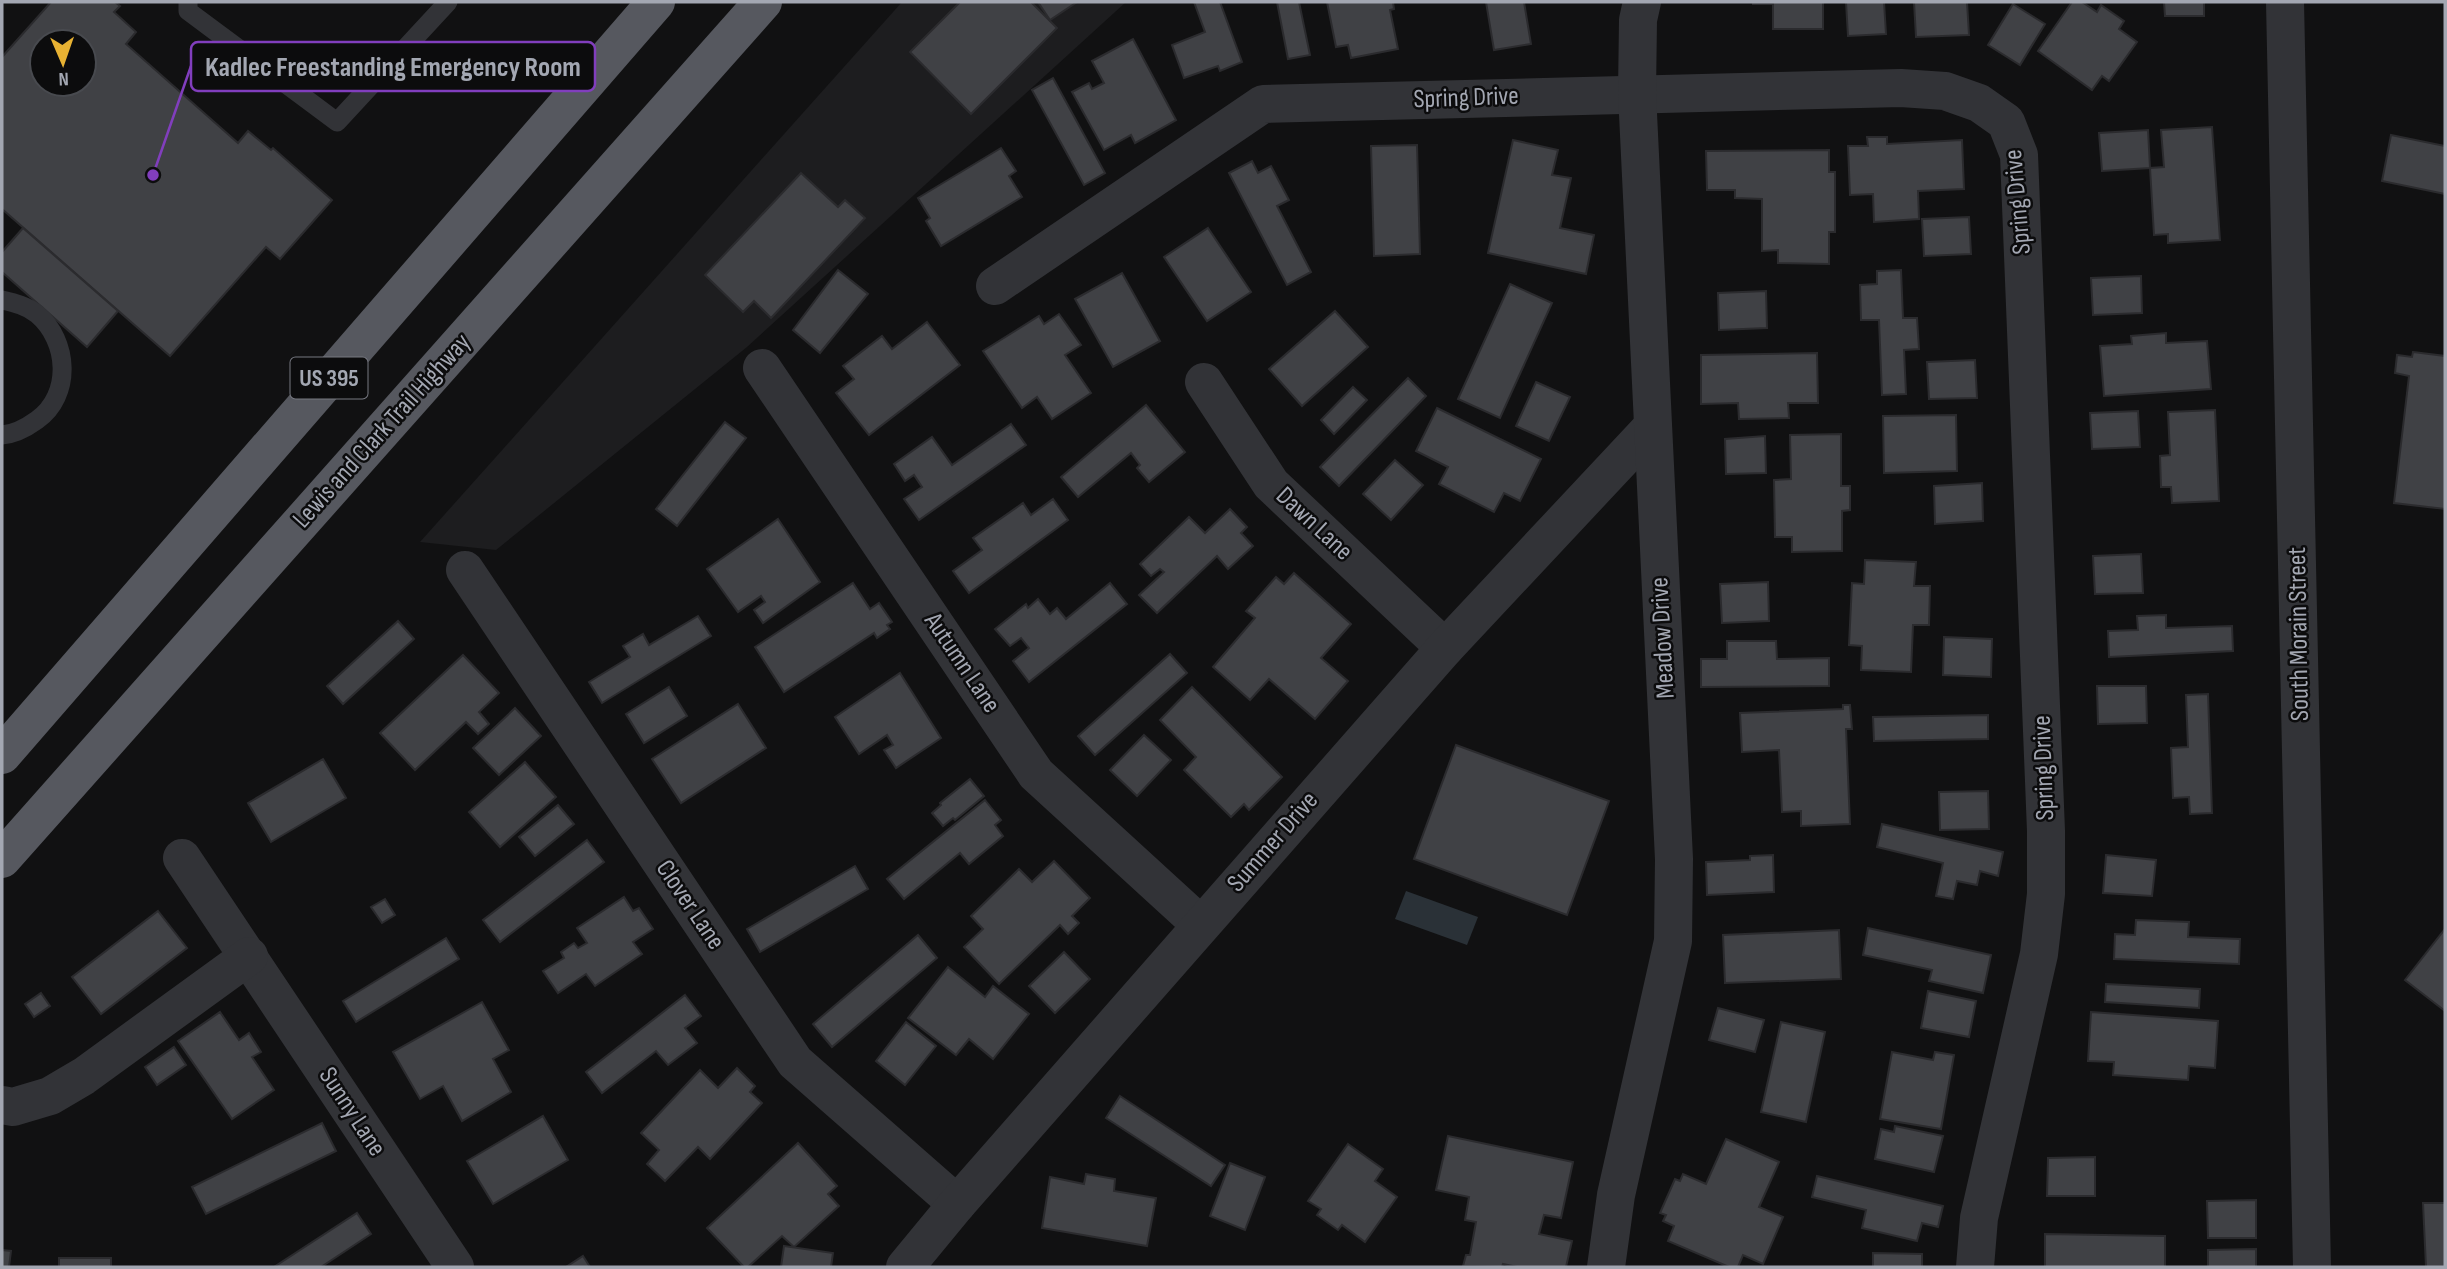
<svg xmlns="http://www.w3.org/2000/svg" width="2447" height="1269" font-family="'Sofia Sans Condensed',sans-serif">
<style>
.built{fill:#1d1d1f}
.water{fill:#2a3137}
.building{fill:#404145;stroke:#2b2b2e;stroke-width:2;fill-rule:evenodd}
.lines{fill:none;stroke-linecap:round;stroke-linejoin:round}
.service{stroke:#323337;stroke-width:19}
.minor{stroke:#323337;stroke-width:38}
.trunk{stroke:#56585f;stroke-width:38}
.labels{text-anchor:middle;dominant-baseline:central;stroke-width:5;stroke-linejoin:round;paint-order:stroke}
.shield{fill:#0c0c0d;stroke:#767880;stroke-width:2}
.shield-label{font-size:24px;font-weight:bold;fill:#a3a7b2}
.street-label{font-size:26px;fill:#a3a7b2;stroke:#0c0c0d}
.leader{fill:none;stroke:#813ebd;stroke-width:2.5}
.callout-dot{fill:#813ebd;stroke:#0c0c0d;stroke-width:2.5}
.callout{fill:#0c0c0d;stroke:#813ebd;stroke-width:2.5}
.callout-label{font-size:28px;text-anchor:middle;font-weight:bold;fill:#a3a7b2}
</style>
<rect width="100%" height="100%" fill="#111112"/>
<polygon class="built" points="902,2 1126,2 747,347 496,550 420,542"/>
<polygon class="water" points="1406,891 1478,917 1467,945 1395,919"/>
<g class="building">
<path d="M51 2H115L120 6 114 12 136 32 126 44 238 143 248 131 271 150 273 148 332 200 280 259 266 247 170 356 2 209V57ZM42 42H84V84H42Z"/>
<polygon points="960,2 1031,2 1057,28 971,114 910,52"/>
<polygon points="1038,2 1077,2 1050,20"/>
<polygon points="1194,2 1220,2 1242,62 1220,71 1218,66 1184,78 1172,45 1205,32"/>
<polygon points="1277,2 1299,2 1310,55 1288,59"/>
<polygon points="1327,2 1393,2 1394,9 1390,10 1398,49 1351,58 1348,45 1336,47"/>
<polygon points="1486,2 1524,2 1531,44 1494,50"/>
<polygon points="1753,2 1823,2 1823,29 1773,29 1773,4 1753,4"/>
<polygon points="1846,2 1884,2 1886,34 1848,36"/>
<polygon points="1914,2 1967,2 1969,35 1916,37"/>
<polygon points="2072,2 2082,2 2097,12 2101,5 2124,21 2119,29 2137,42 2109,81 2102,76 2092,90 2038,51"/>
<polygon points="2164,2 2204,2 2204,16 2165,16"/>
<polygon points="2013,4 2045,24 2020,65 1988,45"/>
<polygon points="1133,39 1176,120 1135,143 1131,135 1104,150 1072,92 1089,83 1092,89 1104,83 1092,61"/>
<polygon points="1053,78 1105,173 1084,185 1032,90"/>
<polygon points="2212,127 2220,240 2168,243 2168,234 2154,235 2150,168 2164,167 2161,130"/>
<polygon points="2148,130 2150,168 2102,171 2099,133"/>
<polygon points="2391,135 2445,146 2445,194 2382,181"/>
<polygon points="1867,137 1887,137 1887,144 1962,140 1964,189 1918,191 1919,219 1874,222 1873,194 1850,195 1848,146 1868,146"/>
<polygon points="1513,140 1558,150 1552,175 1571,178 1560,228 1594,235 1586,274 1488,253"/>
<polygon points="1417,145 1420,254 1374,256 1371,146"/>
<polygon points="1001,148 1016,171 1009,176 1022,197 941,246 926,221 930,218 918,198"/>
<polygon points="1829,150 1829,172 1835,172 1835,232 1829,232 1829,264 1778,263 1778,250 1762,251 1762,199 1735,198 1735,190 1707,190 1706,151"/>
<polygon points="1252,161 1258,173 1271,166 1289,200 1277,206 1311,272 1287,285 1229,173"/>
<polygon points="801,173 838,207 845,200 865,218 771,318 754,301 743,312 705,275"/>
<polygon points="1969,217 1971,254 1924,256 1922,219"/>
<polygon points="23,228 118,311 87,347 2,272 2,252"/>
<polygon points="1208,228 1251,292 1207,321 1164,257"/>
<polygon points="838,270 868,294 820,353 793,330"/>
<polygon points="1901,270 1903,318 1917,318 1919,349 1904,350 1906,394 1882,395 1879,320 1861,320 1860,285 1877,284 1877,271"/>
<polygon points="1122,273 1160,341 1113,367 1075,299"/>
<polygon points="2141,276 2142,313 2093,315 2091,278"/>
<polygon points="1510,284 1552,303 1500,418 1458,399"/>
<polygon points="1766,291 1767,328 1719,330 1718,293"/>
<polygon points="1335,311 1368,347 1302,406 1269,369"/>
<polygon points="1059,314 1081,345 1065,355 1091,393 1052,419 1037,397 1022,408 983,351 1039,316 1044,324"/>
<polygon points="927,322 960,365 869,435 836,393 854,379 843,366 882,336 892,349"/>
<polygon points="2166,333 2166,343 2207,341 2211,389 2104,396 2100,346 2132,344 2131,336"/>
<polygon points="2413,352 2445,356 2445,509 2394,503 2409,376 2395,373 2397,355 2412,357"/>
<polygon points="1817,353 1818,403 1788,403 1789,418 1739,419 1738,403 1701,404 1701,355"/>
<polygon points="1975,360 1977,398 1929,399 1927,362"/>
<polygon points="1408,378 1426,396 1339,486 1320,467"/>
<polygon points="1536,382 1570,397 1549,441 1516,426"/>
<polygon points="1353,387 1367,400 1334,434 1321,420"/>
<polygon points="1146,405 1185,452 1149,482 1137,468 1140,465 1131,453 1078,497 1061,477"/>
<polygon points="1437,408 1541,459 1520,501 1504,493 1494,512 1439,484 1448,467 1416,451"/>
<polygon points="2215,410 2219,501 2172,503 2171,487 2161,487 2160,456 2170,455 2168,412"/>
<polygon points="2138,411 2140,447 2092,449 2090,413"/>
<polygon points="1956,415 1957,471 1884,473 1883,416"/>
<polygon points="725,422 746,438 677,526 656,509"/>
<polygon points="1011,424 1026,445 919,520 904,499 922,487 914,475 905,481 894,464 932,437 952,465"/>
<polygon points="1841,434 1841,486 1850,486 1850,510 1842,511 1842,551 1792,552 1792,537 1775,537 1774,480 1791,479 1790,435"/>
<polygon points="1765,436 1766,473 1726,474 1725,439"/>
<polygon points="1395,460 1423,485 1391,520 1363,494"/>
<polygon points="1982,483 1983,521 1935,524 1934,486"/>
<polygon points="1053,499 1068,520 969,593 953,571 982,550 973,538 1023,503 1031,515"/>
<polygon points="1230,509 1247,527 1241,533 1253,546 1228,569 1217,556 1157,613 1139,595 1164,572 1160,569 1151,576 1140,564 1189,517 1205,533"/>
<polygon points="778,519 820,582 763,623 754,610 765,602 761,596 738,612 707,569"/>
<polygon points="2141,554 2143,593 2095,594 2093,556"/>
<polygon points="1865,560 1916,562 1914,586 1930,586 1929,625 1913,625 1911,672 1861,670 1862,646 1849,645 1852,583 1864,584"/>
<polygon points="1294,573 1351,624 1321,658 1348,681 1315,719 1269,679 1250,700 1213,667 1255,618 1246,611 1276,577 1284,584"/>
<polygon points="1768,582 1769,621 1722,623 1720,584"/>
<polygon points="853,583 870,609 879,603 892,622 887,625 890,629 877,638 874,633 784,692 755,647"/>
<polygon points="1110,583 1127,604 1029,682 1013,661 1029,648 1021,638 1010,646 995,629 1026,604 1028,608 1038,599 1050,614 1057,608 1066,619"/>
<polygon points="2166,615 2166,628 2232,626 2233,651 2109,657 2108,631 2138,630 2137,616"/>
<polygon points="698,616 711,636 602,703 589,682 630,657 623,646 643,634 649,645"/>
<polygon points="398,621 414,639 343,704 327,686"/>
<polygon points="1944,637 1992,639 1991,677 1943,675"/>
<polygon points="1727,641 1776,641 1777,659 1829,658 1829,686 1701,687 1701,659 1727,659"/>
<polygon points="1170,654 1187,673 1095,755 1078,736"/>
<polygon points="463,655 499,693 479,712 489,724 478,734 466,722 415,770 380,733"/>
<polygon points="900,673 941,738 896,768 884,750 893,745 887,735 859,754 835,717"/>
<polygon points="2097,686 2146,686 2147,723 2098,724"/>
<polygon points="669,687 687,716 644,743 626,714"/>
<polygon points="1192,687 1282,777 1249,810 1244,804 1231,817 1184,770 1196,757 1160,720"/>
<polygon points="2208,694 2212,813 2190,814 2189,797 2173,798 2171,748 2188,747 2186,695"/>
<polygon points="738,704 766,748 681,803 652,759"/>
<polygon points="1843,705 1850,705 1852,729 1846,729 1850,824 1801,826 1801,811 1782,812 1779,750 1742,752 1740,713 1843,709"/>
<polygon points="515,708 541,736 499,775 473,748"/>
<polygon points="1988,715 1988,739 1874,741 1873,717"/>
<polygon points="1144,735 1171,760 1137,796 1110,770"/>
<polygon points="1456,745 1609,801 1567,915 1414,859"/>
<polygon points="323,759 346,798 271,842 248,803"/>
<polygon points="525,762 556,797 500,847 469,812"/>
<polygon points="970,779 984,796 955,820 953,818 943,826 932,813 941,805 940,803"/>
<polygon points="1988,791 1989,829 1940,830 1939,792"/>
<polygon points="985,800 1001,820 995,825 1003,836 969,864 960,853 904,899 887,879"/>
<polygon points="558,805 574,824 535,856 519,837"/>
<polygon points="1882,824 2003,852 1998,876 1980,871 1977,885 1957,881 1953,899 1936,896 1943,863 1877,847"/>
<polygon points="587,840 604,862 500,942 483,920"/>
<polygon points="1773,855 1774,892 1707,895 1706,862 1750,860 1750,856"/>
<polygon points="2106,855 2156,860 2152,896 2103,893"/>
<polygon points="1054,861 1090,898 1072,916 1079,923 1068,934 1060,925 999,984 964,947 983,929 971,916 1019,869 1032,882"/>
<polygon points="855,866 868,889 760,952 747,929"/>
<polygon points="624,897 633,911 639,908 653,929 633,942 642,954 595,986 586,974 558,993 543,971 564,958 561,952 574,943 578,948 587,943 577,928"/>
<polygon points="385,899 395,915 382,923 371,907"/>
<polygon points="158,911 187,948 101,1014 72,977"/>
<polygon points="2136,920 2189,922 2188,937 2240,939 2239,964 2114,959 2115,934 2135,935"/>
<polygon points="1868,928 1991,955 1983,993 1929,981 1932,970 1863,955"/>
<polygon points="2445,929 2445,1011 2405,980"/>
<polygon points="1839,930 1841,979 1725,983 1723,935"/>
<polygon points="918,935 937,958 832,1047 813,1024"/>
<polygon points="446,938 459,959 356,1022 343,1001"/>
<polygon points="1064,952 1090,979 1055,1013 1029,986"/>
<polygon points="948,967 985,997 993,986 1029,1014 993,1059 969,1039 956,1055 908,1018"/>
<polygon points="2106,984 2200,989 2199,1008 2105,1002"/>
<polygon points="1928,991 1976,1001 1969,1037 1921,1028"/>
<polygon points="41,993 50,1006 34,1017 25,1004"/>
<polygon points="685,995 701,1016 685,1028 697,1043 668,1065 656,1051 602,1093 586,1072"/>
<polygon points="482,1002 509,1050 493,1059 511,1092 462,1121 443,1086 420,1099 393,1052"/>
<polygon points="1718,1008 1764,1020 1755,1052 1709,1040"/>
<polygon points="220,1012 239,1040 249,1033 261,1052 252,1057 274,1090 232,1119 178,1041"/>
<polygon points="2091,1012 2218,1021 2215,1068 2189,1066 2188,1080 2113,1075 2114,1062 2088,1061"/>
<polygon points="906,1022 936,1046 905,1085 876,1061"/>
<polygon points="1781,1022 1825,1032 1806,1122 1761,1112"/>
<polygon points="174,1047 186,1065 157,1085 145,1067"/>
<polygon points="1892,1052 1933,1060 1935,1052 1954,1055 1941,1129 1880,1119"/>
<polygon points="737,1068 755,1086 750,1092 762,1103 710,1159 698,1147 665,1181 647,1164 659,1150 641,1133 700,1070 718,1088"/>
<polygon points="1120,1096 1225,1165 1211,1186 1106,1118"/>
<polygon points="543,1116 568,1160 493,1204 467,1161"/>
<polygon points="322,1123 336,1151 206,1214 192,1187"/>
<polygon points="1895,1126 1943,1136 1934,1172 1875,1159 1881,1129 1894,1132"/>
<polygon points="1448,1136 1573,1162 1561,1218 1544,1215 1539,1234 1572,1241 1566,1267 1517,1267 1503,1264 1502,1267 1463,1266 1466,1255 1470,1255 1476,1222 1465,1220 1469,1197 1436,1190"/>
<polygon points="1726,1139 1779,1162 1759,1207 1783,1217 1763,1264 1743,1255 1738,1267 1729,1267 1668,1241 1674,1226 1663,1221 1666,1215 1660,1213 1675,1179 1680,1181 1683,1174 1706,1184"/>
<polygon points="798,1143 837,1186 828,1194 839,1206 794,1247 782,1236 748,1267 744,1267 707,1228"/>
<polygon points="1348,1144 1383,1169 1375,1181 1397,1197 1365,1242 1342,1225 1338,1230 1317,1215 1321,1209 1308,1201"/>
<polygon points="2095,1157 2095,1196 2047,1196 2048,1158"/>
<polygon points="1230,1163 1265,1177 1245,1230 1210,1216"/>
<polygon points="1086,1174 1115,1179 1114,1191 1156,1198 1147,1246 1042,1228 1050,1177 1084,1184"/>
<polygon points="1817,1176 1943,1206 1938,1227 1922,1223 1917,1241 1862,1228 1866,1210 1812,1197"/>
<polygon points="2256,1200 2256,1238 2208,1238 2207,1201"/>
<polygon points="2423,1203 2445,1203 2445,1267 2426,1267"/>
<polygon points="357,1213 371,1234 321,1267 274,1267"/>
<polygon points="2045,1234 2165,1236 2165,1267 2045,1267"/>
<polygon points="784,1246 833,1253 831,1267 781,1267"/>
<polygon points="2256,1249 2256,1267 2208,1267 2208,1250"/>
<polygon points="2,1250 11,1251 9,1267 2,1267"/>
<polygon points="1873,1253 1922,1254 1922,1267 1873,1267"/>
<polygon points="583,1256 590,1267 566,1267"/>
<rect x="59" y="1258" width="52" height="9"/>
</g>
<g class="lines">
<g class="service">
<polyline points="188,2 188,11 337,122 448,2"/>
<path d="M2 300C15 303 27 306 37 314 69 341 72 395 37 420 26 428 15 434 2 435"/>
</g>
<g class="minor">
<polyline points="2285,2 2312,1267"/>
<polyline points="995,286 1263,104 1901,88 1945,91 1979,103 2006,122 2019,155 2046,831 2046,894 2039,954 1979,1218 1975,1267"/>
<polyline points="762,368 1036,774 1201,925"/>
<polyline points="1204,382 1271,484 1445,648"/>
<polyline points="465,570 795,1062 957,1204"/>
<polyline points="182,858 455,1267"/>
<polyline points="2,1105 13,1107 50,1096 84,1076 249,956"/>
<polyline points="905,1267 957,1204 1445,648 1652,427"/>
<polyline points="1606,1267 1616,1195 1673,941 1674,859 1637,93 1638,20 1642,2"/>
</g>
<g class="trunk">
<polyline points="2,755 656,2"/>
<polyline points="2,859 763,2"/>
</g>
</g>
<g class="labels">
<rect class="shield" x="290.5" y="357.5" width="77" height="41" rx="5"/>
<g class="shield-label">
<text x="329" y="378">US 395</text>
</g>
<g class="street-label">
<text transform="translate(1466 98) rotate(-2)">Spring Drive</text>
<text transform="translate(2018 202) rotate(-95)">Spring Drive</text>
<text transform="translate(382 431) rotate(-48)">Lewis and Clark Trail Highway</text>
<text transform="translate(1314 524) rotate(43)">Dawn Lane</text>
<text transform="translate(2299 634) rotate(-91)">South Morain Street</text>
<text transform="translate(1663 638) rotate(-93)">Meadow Drive</text>
<text transform="translate(962 663) rotate(56)">Autumn Lane</text>
<text transform="translate(2044 768) rotate(-92)">Spring Drive</text>
<text transform="translate(1273 842) rotate(-49)">Summer Drive</text>
<text transform="translate(690 905) rotate(56)">Clover Lane</text>
<text transform="translate(352 1112) rotate(57)">Sunny Lane</text>
</g>
</g>
<path class="leader" d="M153 175L191 66"/>
<circle class="callout-dot" cx="153" cy="175" r="7"/>
<rect class="callout" x="191" y="42" width="404" height="49" rx="7"/>
<g class="callout-label">
<text x="393" y="76">Kadlec Freestanding Emergency Room</text>
</g>
<rect width="2447" height="1269" fill="none" stroke="#a3a7b2" stroke-width="7"/>
<g transform="translate(63 63) rotate(178)"><circle r="33" fill="#0c0c0d" stroke="#484a4f" stroke-width="2"/>
<path d="M0-5L12 26L0 18L-12 26Z" fill="#e8b233"/>
<text y="-10" font-size="19" font-weight="bold" text-anchor="middle" fill="#a3a7b2">N</text>
</g>
</svg>
